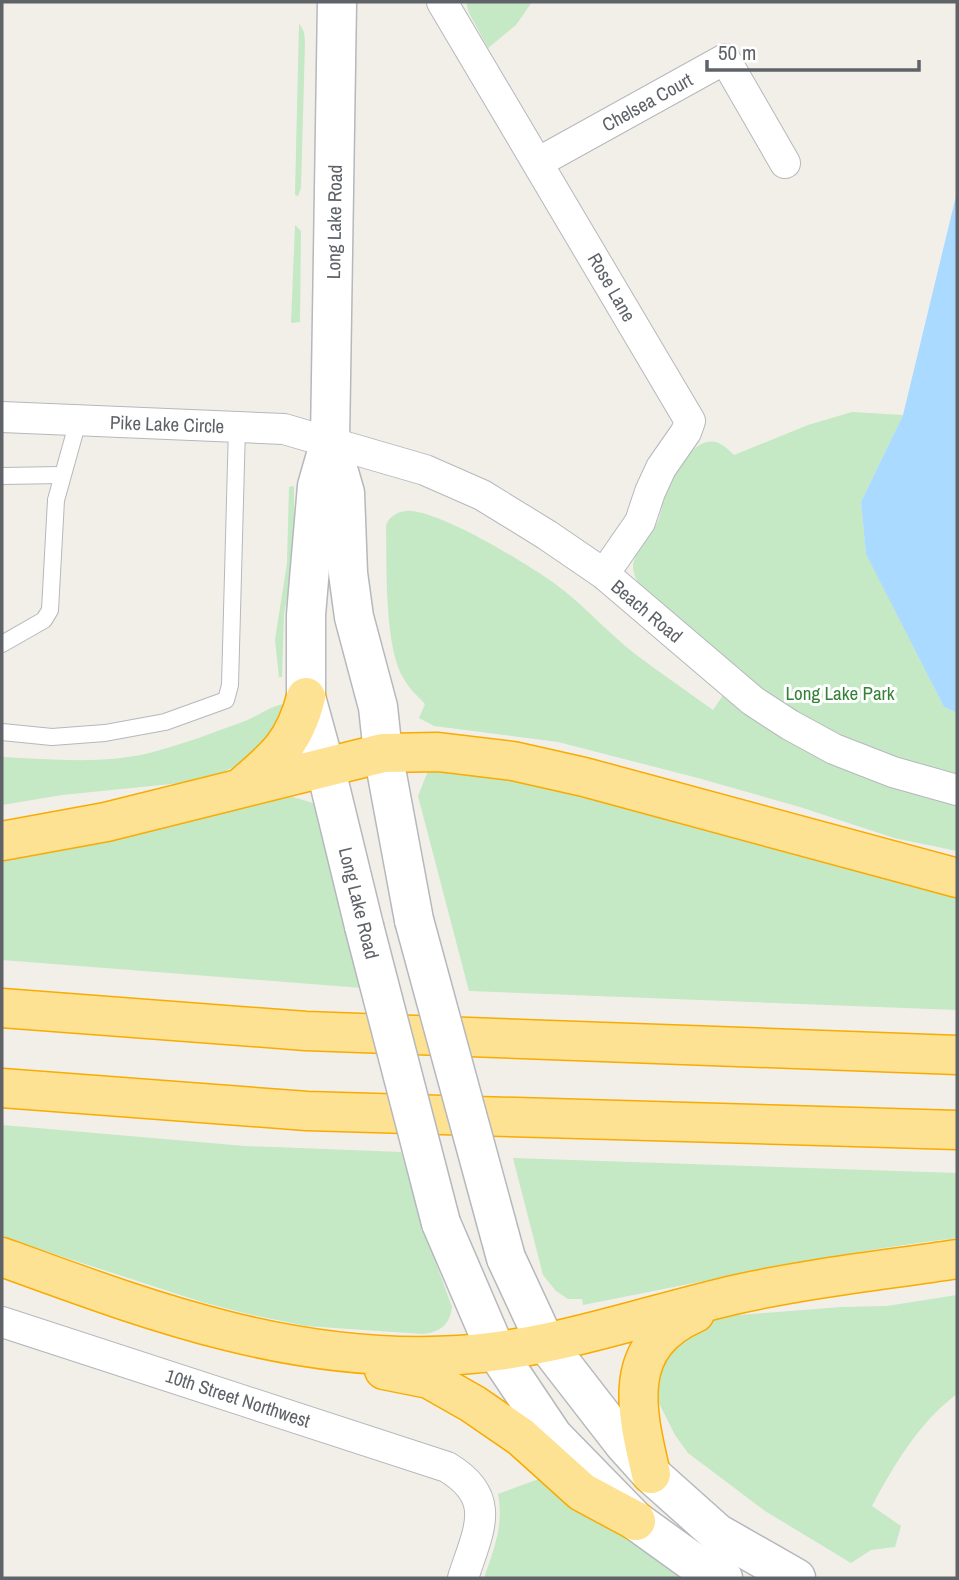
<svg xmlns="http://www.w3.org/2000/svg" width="959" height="1580" font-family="'Archivo Narrow',sans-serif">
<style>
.green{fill:#c5e8c5}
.water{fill:#aadaff}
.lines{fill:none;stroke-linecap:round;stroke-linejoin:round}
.service-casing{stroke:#b5b8bc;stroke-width:18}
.minor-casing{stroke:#b5b8bc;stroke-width:32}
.tertiary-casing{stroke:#b5b8bc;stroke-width:41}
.motorway-casing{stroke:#f9ab00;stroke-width:41}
.service{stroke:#fff;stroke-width:16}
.minor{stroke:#fff;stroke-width:30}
.tertiary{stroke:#fff;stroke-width:38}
.motorway{stroke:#fde293;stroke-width:38}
.tertiary-bridge-casing{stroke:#b5b8bc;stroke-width:41;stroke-linecap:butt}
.tertiary-bridge{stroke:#fff;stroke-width:38}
.labels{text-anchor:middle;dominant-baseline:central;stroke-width:6;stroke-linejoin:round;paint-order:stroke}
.street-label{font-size:19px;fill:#5f6368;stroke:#fff}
.park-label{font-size:19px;fill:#348238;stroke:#fff}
</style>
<rect width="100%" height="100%" fill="#f1efe8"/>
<g class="green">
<polygon points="466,2 532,2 516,25 488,48 469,13"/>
<polygon points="299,23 304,32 305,42 301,188 298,196 295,195"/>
<polygon points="295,225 301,231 300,322 291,323"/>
<path d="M852 412 903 415 861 502 866 553 944 707 957 713V851L894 838 800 807 698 778 558 742 434 726 419 718 425 704C418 696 409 689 404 679 384 647 387 565 386 525 390 515 401 510 412 511 447 515 524 562 554 583 583 604 607 632 635 654 660 673 687 691 713 710L741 669C713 648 643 605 634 573 629 555 649 539 656 525 660 519 661 511 662 505 669 480 677 461 698 446 713 436 723 444 734 455L808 425Z"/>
<polygon points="294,486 294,561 284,614 282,677 279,677 275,640 287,563 289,487"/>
<path d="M284 704 279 726 249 760 223 772 181 783 62 795 2 805V757C51 759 104 765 153 752 184 744 215 732 245 721 260 715 268 707 284 704Z"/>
<polygon points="428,771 488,773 957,889 957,1010 469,991 418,796"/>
<polygon points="293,797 313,803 317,810 362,988 2,960 2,859 274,798"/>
<path d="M2 1125 245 1146 401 1152 422 1225 452 1307C450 1324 441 1332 423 1334L306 1326 248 1314 202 1302 2 1237Z"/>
<path d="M513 1158 957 1173V1238C831 1253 707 1281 583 1305L582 1299H568L556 1291 543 1275Z"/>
<path d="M957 1295V1394C919 1422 894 1465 872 1506L901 1526 895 1547 871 1550 851 1563 765 1511 688 1453 675 1435 658 1401 662 1348 701 1321 726 1316 841 1307 887 1306Z"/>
<path d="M550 1475 690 1578H484C494 1549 504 1525 498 1494Z"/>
</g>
<polygon class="water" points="957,192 957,713 944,707 866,554 861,502 903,415"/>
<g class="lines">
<defs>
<g id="service">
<polyline points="2,476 62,475"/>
<polyline points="2,644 44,620 50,610 56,500 78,421"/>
<polyline points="2,732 52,737 105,733 165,722 226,700 230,685 237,427"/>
</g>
<g id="minor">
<polyline points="442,2 690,421 686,432 661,468 650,492 640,522 604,574"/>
<polyline points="539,162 725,59 785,163"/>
<polyline points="2,417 284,429 425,470 482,495 547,535 604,574 753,701 790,725 834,749 893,772 957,790"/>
<path d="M2 1322 447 1467C499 1498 478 1531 463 1578"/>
</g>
<g id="tertiary">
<polyline points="337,2 330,441 317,486 306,615 306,697 325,766 364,926"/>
<polyline points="330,441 345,493 348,573 354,617 378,707 383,753 414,920"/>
<polyline points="441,1223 496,1351 553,1436 636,1521 693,1562 723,1578"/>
<polyline points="506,1258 545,1342 624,1444 651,1474 717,1533 796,1578"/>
</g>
<g id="motorway">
<path d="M244 785C277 757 295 741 306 697"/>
<polyline points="2,841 106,822 383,753 438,752 513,761 584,777 957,878"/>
<polyline points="2,1008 306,1031 957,1055"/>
<polyline points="2,1088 307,1111 957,1130"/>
<path d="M2 1257C153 1312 294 1365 459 1355 554 1349 645 1315 738 1294 810 1278 884 1270 957 1259"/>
<polyline points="384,1370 429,1379 473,1404 521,1437 582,1492 636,1521"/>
<path d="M651 1474C636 1410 620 1346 695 1313"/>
</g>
</defs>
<use href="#service" class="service-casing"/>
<use href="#minor" class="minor-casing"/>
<use href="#tertiary" class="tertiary-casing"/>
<use href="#motorway" class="motorway-casing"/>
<use href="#service" class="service"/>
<use href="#minor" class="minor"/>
<use href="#tertiary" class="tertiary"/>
<use href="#motorway" class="motorway"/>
<defs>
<g id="tertiary-bridge">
<polyline points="414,920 506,1258"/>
<polyline points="364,926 441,1223"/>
</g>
</defs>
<use href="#tertiary-bridge" class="tertiary-bridge-casing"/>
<use href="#tertiary-bridge" class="tertiary-bridge"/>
</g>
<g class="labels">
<g class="street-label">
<text transform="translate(647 102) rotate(-29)">Chelsea Court</text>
<text transform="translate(334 222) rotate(-89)">Long Lake Road</text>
<text transform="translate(612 287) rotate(60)">Rose Lane</text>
<text transform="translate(167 424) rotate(2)">Pike Lake Circle</text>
<text transform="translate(647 611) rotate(40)">Beach Road</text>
<text transform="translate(359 903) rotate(76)">Long Lake Road</text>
<text transform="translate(238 1398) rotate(18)">10th Street Northwest</text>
</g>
<g class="park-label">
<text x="840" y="693">Long Lake Park</text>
</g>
</g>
<rect width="959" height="1580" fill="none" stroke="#5f6368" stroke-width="7"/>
<path d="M707 60v10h212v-10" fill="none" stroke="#5f6368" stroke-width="3.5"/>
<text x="718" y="60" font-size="21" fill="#5f6368" stroke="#ffffff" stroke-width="5" paint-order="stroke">50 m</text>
</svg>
